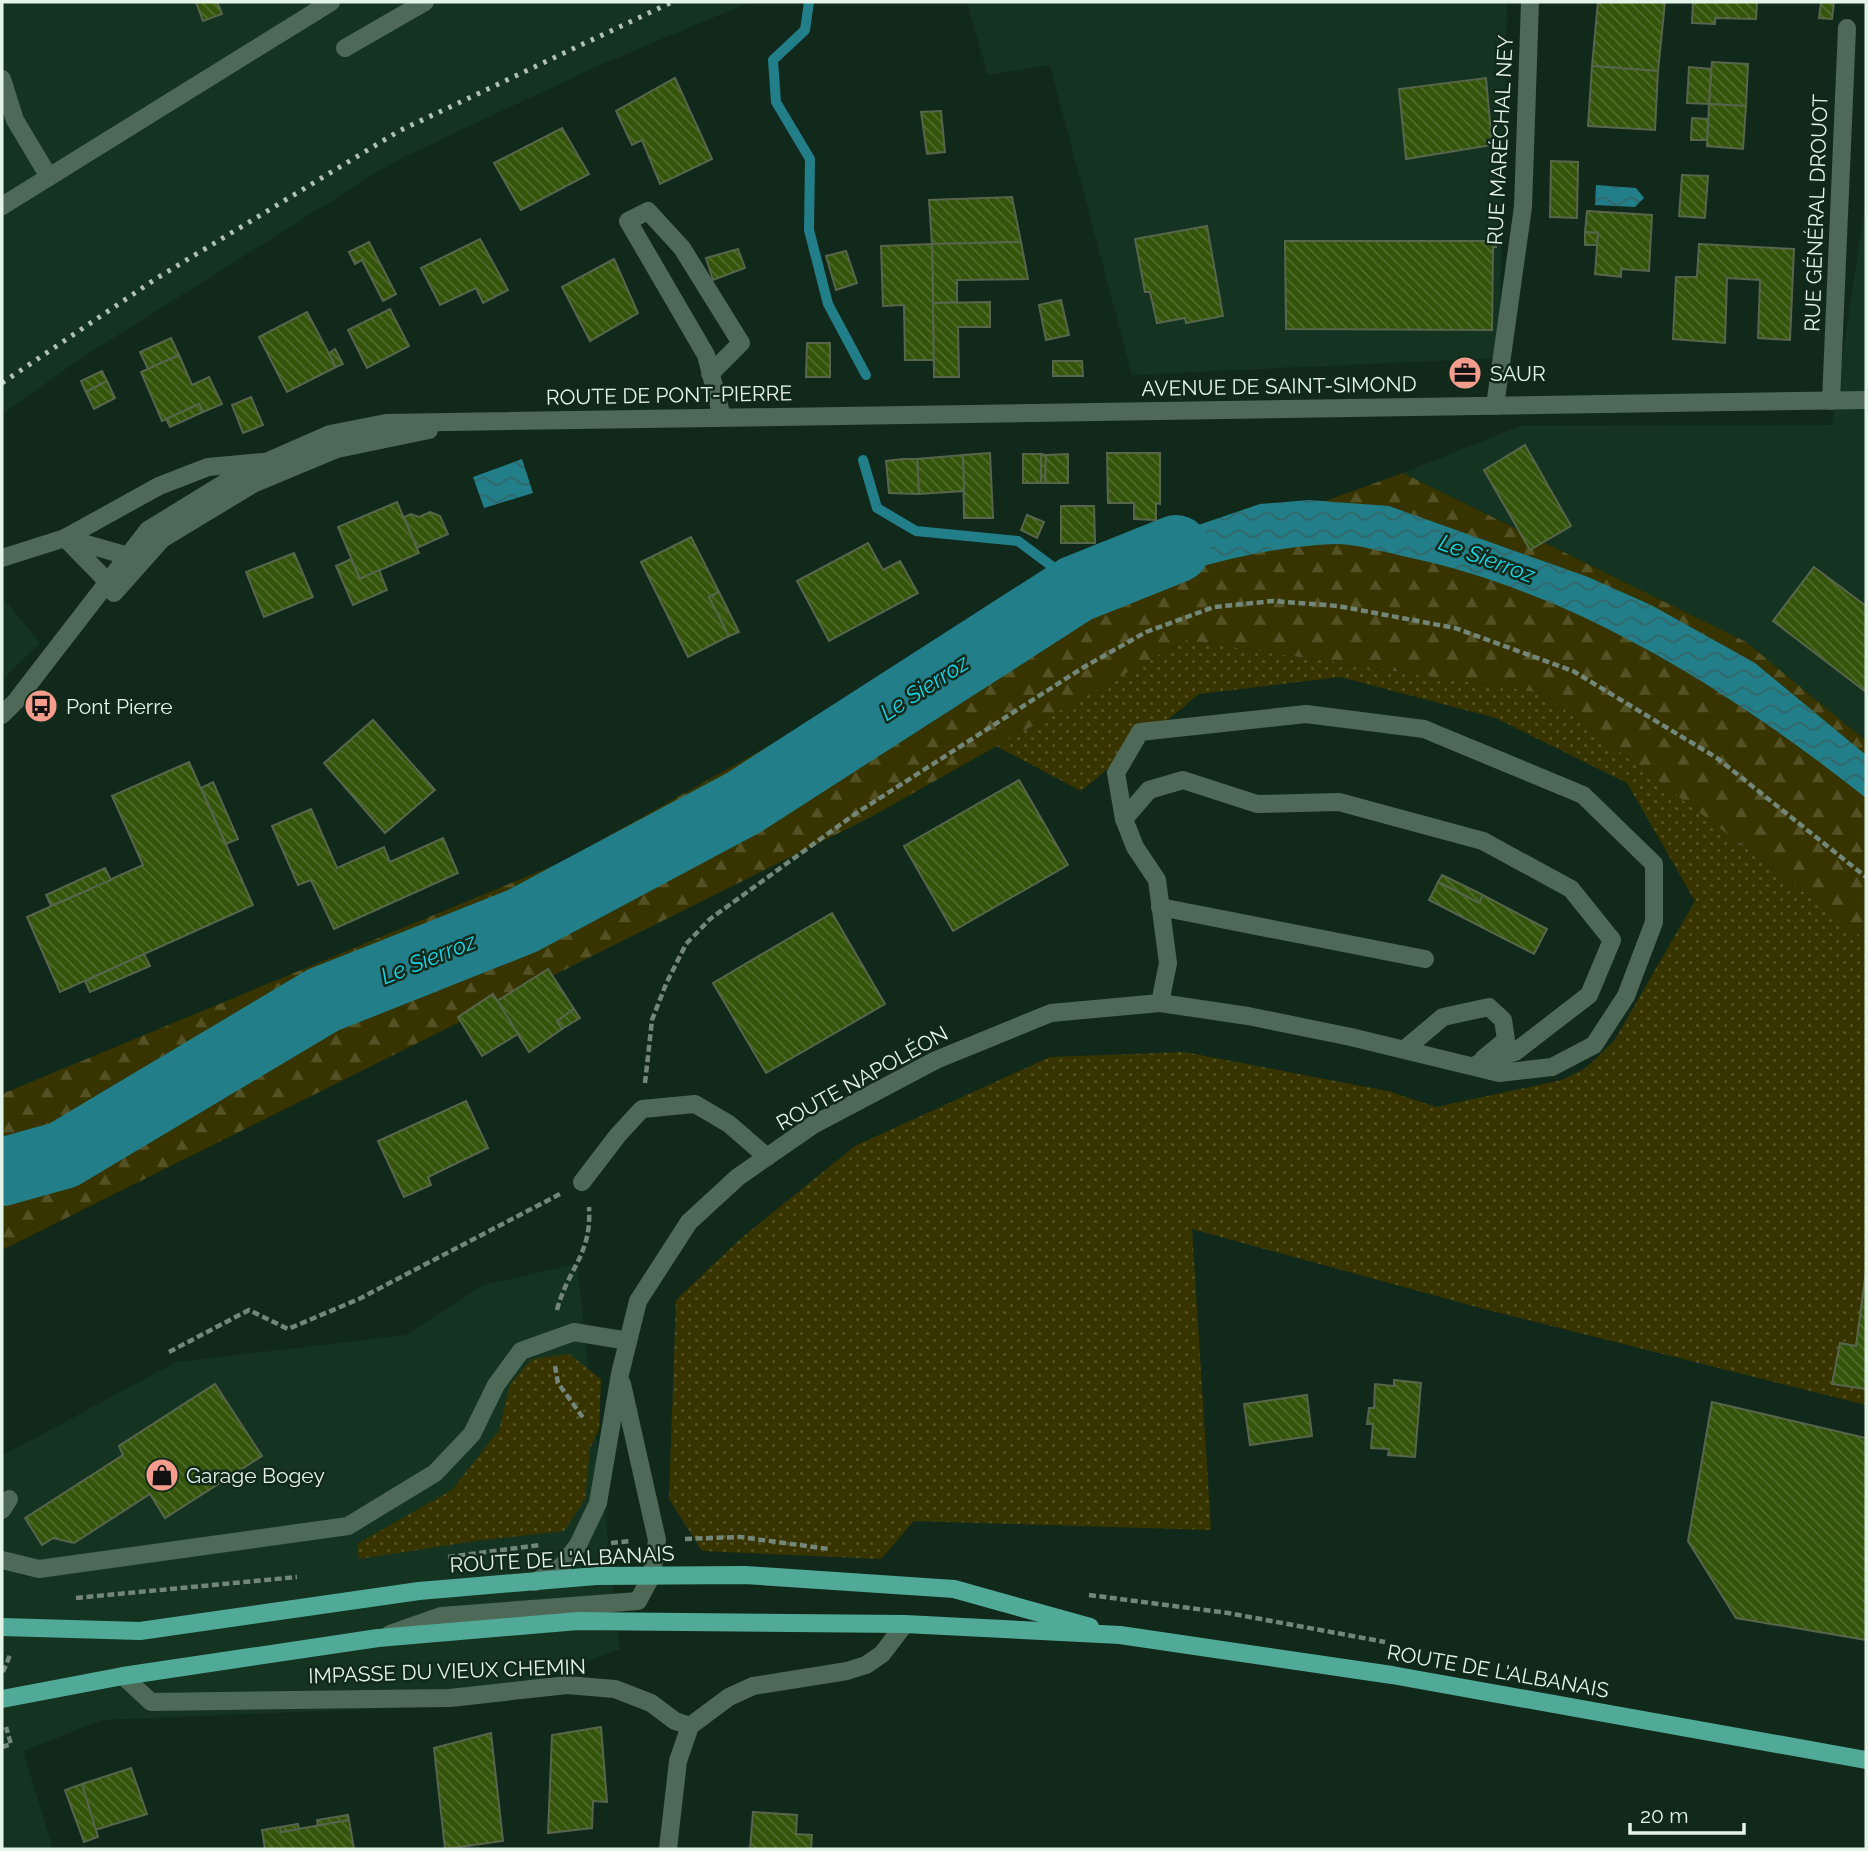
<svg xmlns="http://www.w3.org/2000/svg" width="1868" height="1851" font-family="Raleway,sans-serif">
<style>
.built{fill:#143421}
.grass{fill:url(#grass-dots)}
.forest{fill:url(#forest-firs)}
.water{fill:url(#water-waves)}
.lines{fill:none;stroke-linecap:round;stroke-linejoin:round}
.stream{stroke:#227e88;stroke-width:10}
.river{stroke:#227e88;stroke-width:68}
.building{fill:url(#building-back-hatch);stroke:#57654c;stroke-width:2}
.path{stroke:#728679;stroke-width:4.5;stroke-dasharray:7 3.5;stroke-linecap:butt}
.service{stroke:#4f6958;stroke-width:18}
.minor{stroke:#4f6958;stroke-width:18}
.tertiary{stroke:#4f6958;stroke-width:18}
.secondary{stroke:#4f6958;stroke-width:18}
.primary{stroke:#51aa97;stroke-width:18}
.rail{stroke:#b0c1b5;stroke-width:5;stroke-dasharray:3.5 7;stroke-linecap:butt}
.labels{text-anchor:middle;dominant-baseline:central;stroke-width:5;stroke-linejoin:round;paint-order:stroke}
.street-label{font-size:21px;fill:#e5f4e9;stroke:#11291b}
.poi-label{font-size:21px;fill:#e5f4e9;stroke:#11291b;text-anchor:start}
.water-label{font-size:23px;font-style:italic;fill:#16d6e8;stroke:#11291b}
</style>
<defs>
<pattern id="grass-dots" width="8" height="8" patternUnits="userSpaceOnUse" patternTransform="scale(1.75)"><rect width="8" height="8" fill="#373400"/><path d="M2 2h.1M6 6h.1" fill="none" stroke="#545225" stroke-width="1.8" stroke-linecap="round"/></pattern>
<pattern id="forest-firs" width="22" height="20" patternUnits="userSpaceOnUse" patternTransform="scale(1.75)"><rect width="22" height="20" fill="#373400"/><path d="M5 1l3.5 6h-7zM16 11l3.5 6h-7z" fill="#545225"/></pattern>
<pattern id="water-waves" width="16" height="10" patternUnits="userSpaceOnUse" patternTransform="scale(1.75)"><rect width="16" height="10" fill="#227e88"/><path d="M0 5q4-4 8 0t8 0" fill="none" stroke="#32666a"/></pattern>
<pattern id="building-back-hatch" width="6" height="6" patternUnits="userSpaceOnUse" patternTransform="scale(1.75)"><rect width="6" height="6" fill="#34540a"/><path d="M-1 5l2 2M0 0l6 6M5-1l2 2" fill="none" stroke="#516d2e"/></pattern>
</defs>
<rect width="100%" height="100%" fill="#11291b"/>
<g class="built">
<polygon points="2,2 750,2 600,65 395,161 83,357 2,414"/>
<polygon points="967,2 1507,2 1499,358 1132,375 1050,65 988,75"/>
<polygon points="1866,200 1866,741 1746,642 1403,473 1520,426 1832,425"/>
<polygon points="2,597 40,643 2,680"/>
<polygon points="577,1264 620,1649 469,1705 102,1720 23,1751 53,1849 2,1849 2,1456 176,1362 407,1335 483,1285"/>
</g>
<g class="grass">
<polygon points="1185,640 1543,693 1866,940 1866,1405 1484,1309 1192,1229 1211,1530 914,1521 881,1559 702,1551 669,1499 676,1300 739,1240 855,1146 1050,1057 1184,1052 1388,1091 1436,1107 1562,1080 1586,1068 1614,1041 1695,901 1627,783 1496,718 1340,677 1199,694 1081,791 996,746"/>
<polygon points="569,1354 601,1379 599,1429 590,1448 585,1499 564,1531 475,1541 359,1559 357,1544 452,1490 499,1430 510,1384 532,1359"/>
</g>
<polygon class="forest" points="1403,473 1746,642 1866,741 1866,940 1543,693 1185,640 869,818 2,1250 2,1094 562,862 991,621"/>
<g class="water">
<polygon points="1596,185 1636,188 1644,198 1635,207 1595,205"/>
<polygon points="522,459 533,493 484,508 473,477"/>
<path d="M1309 500 1389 506 1588 577 1651 605 1755 663 1866 755V798C1731 691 1577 593 1407 557 1383 552 1358 544 1334 544 1256 547 1181 571 1108 597L1072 568 1260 504Z"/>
</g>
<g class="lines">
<g class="stream">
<polyline points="809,2 805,30 773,60 776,102 810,159 809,230 828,304 866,375"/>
<polyline points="863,460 877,508 916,531 1018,541 1057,570 1076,589"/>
</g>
<polyline class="river" points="2,1172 63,1155 323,1000 522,921 743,803 1076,589 1176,549"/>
</g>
<g class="building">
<polygon points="196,2 217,2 222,14 203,21"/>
<polygon points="1598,2 1665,2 1658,71 1592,66"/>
<polygon points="1693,2 1757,2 1756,19 1715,18 1715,24 1692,23"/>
<polygon points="1821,2 1834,2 1832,19 1819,18"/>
<polygon points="1712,62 1748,64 1746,106 1709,104"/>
<polygon points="1592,66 1658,71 1655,130 1588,126"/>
<polygon points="1689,67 1711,69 1709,104 1687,103"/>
<polygon points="675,78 712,159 660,184 642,140 632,145 616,111"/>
<polygon points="1486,78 1492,145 1406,159 1399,89"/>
<polygon points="1709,104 1746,106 1743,149 1707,146"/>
<polygon points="941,111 945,152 927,154 921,112"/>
<polygon points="1692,118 1708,119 1707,140 1691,140"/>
<polygon points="562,128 589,174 521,210 494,163"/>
<polygon points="1551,161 1578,162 1577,218 1550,217"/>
<polygon points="1682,175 1708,176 1705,218 1679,216"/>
<polygon points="1012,197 1021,242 932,244 929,200"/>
<polygon points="1587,211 1652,215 1649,271 1621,269 1621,277 1595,274 1598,233 1585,232"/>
<polygon points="1207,226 1223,316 1186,323 1185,318 1157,323 1150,292 1145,292 1135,239"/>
<polygon points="1585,232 1598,233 1597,245 1585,245"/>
<polygon points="480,239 508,290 483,303 476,288 440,305 421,268"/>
<polygon points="1285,241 1496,241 1496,247 1493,247 1492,330 1286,329"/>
<polygon points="369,242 396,294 383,301 362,260 355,264 349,252"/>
<polygon points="1021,242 1028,279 957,280 957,302 933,303 932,244"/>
<polygon points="932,244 934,360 905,360 904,305 883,306 881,246"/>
<polygon points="1699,244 1794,249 1790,340 1758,338 1760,280 1727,278 1725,343 1673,339 1676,277 1697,277"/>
<polygon points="738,249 745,268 713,280 706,258"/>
<polygon points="846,251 857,283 836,290 826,256"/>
<polygon points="614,259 638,313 590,341 562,287"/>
<polygon points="1061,300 1069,335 1046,340 1039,305"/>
<polygon points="990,302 990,327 958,327 959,377 934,377 933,303"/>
<polygon points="390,309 409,346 367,368 348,330"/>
<polygon points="307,312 336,367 287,392 259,337"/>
<polygon points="171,338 179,355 148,369 140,352"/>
<polygon points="807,343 830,343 830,377 806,377"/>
<polygon points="335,349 343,364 336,367 329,353"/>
<polygon points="179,355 192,385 209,377 222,404 203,412 199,404 162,421 141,372"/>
<polygon points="1053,361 1082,361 1083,376 1053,376"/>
<polygon points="102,371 107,381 86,392 81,381"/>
<polygon points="107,381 115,398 94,409 86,392"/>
<polygon points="251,397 263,425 243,433 232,405"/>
<polygon points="199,404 203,412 170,427 166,419"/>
<polygon points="1525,445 1571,526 1530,550 1484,470"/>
<polygon points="990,453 993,518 964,518 963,455"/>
<polygon points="1107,453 1160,453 1160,504 1156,503 1156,520 1134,519 1134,503 1108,503"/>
<rect x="1023" y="454" width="18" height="29"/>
<polygon points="1041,454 1046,455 1045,483 1041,483"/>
<polygon points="1068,454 1068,483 1045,483 1046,455"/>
<polygon points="963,455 964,491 919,494 917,459"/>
<polygon points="903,459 917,459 919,494 889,493 886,461"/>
<polygon points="397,502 419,553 360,579 338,527"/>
<polygon points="1061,506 1094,506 1095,543 1061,543"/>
<polygon points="430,512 440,516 448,534 417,548 404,517 411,514 419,517"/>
<polygon points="1027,515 1044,522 1037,538 1021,530"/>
<polygon points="691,537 719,592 709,597 729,636 688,657 641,562"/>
<polygon points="868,543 883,570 900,561 918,593 829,641 797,581"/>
<polygon points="294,553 313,597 264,617 246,572"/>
<polygon points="351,559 360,579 379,570 387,590 353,605 336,566"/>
<polygon points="1814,567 1866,606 1866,692 1773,621"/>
<polygon points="719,592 739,632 729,636 709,597"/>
<polygon points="373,720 435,790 385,833 324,763"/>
<polygon points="189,762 253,905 60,992 27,917 143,865 112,796"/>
<polygon points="1019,780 1068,865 953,931 904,846"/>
<polygon points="213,782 238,839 226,844 201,788"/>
<polygon points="311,809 337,868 384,847 390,862 443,838 458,873 334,929 311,880 298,885 272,826"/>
<polygon points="105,868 111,880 51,906 46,895"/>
<polygon points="1442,875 1483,895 1479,903 1438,882"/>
<polygon points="1438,882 1479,903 1483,895 1547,929 1534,954 1429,900"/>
<polygon points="832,913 885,1004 766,1073 713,983"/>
<polygon points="144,954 150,966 90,992 85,981"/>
<polygon points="548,969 574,1009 557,1021 562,1029 529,1052 497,1001"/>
<polygon points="493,994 518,1034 482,1056 458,1017"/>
<polygon points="574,1009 580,1018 562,1029 557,1021"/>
<polygon points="466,1101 488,1148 428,1177 431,1185 404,1197 378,1141"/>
<polygon points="1866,1271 1866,1389 1832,1384 1840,1343 1856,1346"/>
<polygon points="1394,1380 1421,1383 1415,1457 1388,1455 1389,1449 1371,1448 1373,1424 1367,1424 1369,1408 1374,1408 1375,1384 1394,1386"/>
<polygon points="215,1384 262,1456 165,1518 150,1494 74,1543 53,1538 42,1545 25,1518 123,1455 119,1446"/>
<polygon points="1307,1395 1312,1436 1250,1445 1244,1404"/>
<polygon points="1712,1402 1866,1438 1866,1640 1736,1618 1688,1541"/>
<polygon points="601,1727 607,1802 593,1801 592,1828 548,1833 552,1735"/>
<polygon points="491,1733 503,1841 445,1849 434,1748"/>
<polygon points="131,1768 147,1814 95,1830 82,1784"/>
<polygon points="82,1784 98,1837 84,1842 65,1790"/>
<polygon points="753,1812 797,1815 796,1834 812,1835 811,1849 750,1849"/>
<polygon points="348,1815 349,1820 318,1826 317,1820"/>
<polygon points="349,1820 354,1849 265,1849 262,1830 280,1827 281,1832"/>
<polygon points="298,1824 299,1829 281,1832 280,1827"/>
</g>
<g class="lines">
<g class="path">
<polyline points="645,1083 652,1020 666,984 686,944 710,919 855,814 1084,667 1146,632 1214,607 1273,601 1338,606 1455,628 1573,671 1717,758 1866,877"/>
<path d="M557 1310C568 1268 592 1255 589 1207"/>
<polyline points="169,1352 249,1310 288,1329 359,1299 560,1194"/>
<polyline points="555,1366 558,1383 584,1419"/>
<polyline points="685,1539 740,1537 829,1549"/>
<polyline points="611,1543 630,1541"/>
<polyline points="448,1557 540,1545"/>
<polyline points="1089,1595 1228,1613 1385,1642"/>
<polyline points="76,1598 297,1577"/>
<polyline points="3,1672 10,1655"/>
<polyline points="2,1747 11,1744 6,1727"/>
</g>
<g class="service">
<polyline points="345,48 425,2"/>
<polyline points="2,79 15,120 49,177"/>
<polyline points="710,374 741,343 682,248 648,211 628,221 706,355 722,417"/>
<polyline points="1495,406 1523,207 1530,2"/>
<polyline points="65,538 128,556"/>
<polyline points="65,538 108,582"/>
<polyline points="2,558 65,538 159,486 208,467 262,462"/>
<polygon points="1306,714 1424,729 1583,795 1654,864 1654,922 1626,996 1594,1045 1552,1067 1499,1073 1351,1037 1248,1016 1160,1003 1168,963 1157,880 1135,847 1124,819 1116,773 1140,732"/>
<polyline points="1124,819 1149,790 1183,780 1257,804 1339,802 1483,841 1571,889 1612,940 1589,995 1515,1052 1475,1065"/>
<polyline points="1160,907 1425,959"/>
<polyline points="1405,1049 1443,1017 1489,1007 1503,1020 1506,1040 1483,1059"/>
<polyline points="582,1182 618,1135 642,1109 695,1104 729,1124 767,1157"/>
<polyline points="2,1510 9,1499"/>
<polyline points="2,1560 39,1569 348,1526 435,1473 472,1434 496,1385 521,1351 574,1332 628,1341"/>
<polyline points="123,1676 151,1702 450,1698 567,1685 615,1689 651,1703 675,1721 690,1726"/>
</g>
<g class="minor">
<polyline points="1831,401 1847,28"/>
<polyline points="535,1582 562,1566 578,1545 598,1503 620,1374 638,1301 689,1222 738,1177 813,1125 936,1060 1051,1013 1160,1003"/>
<polyline points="390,1634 441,1616 638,1601 652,1575 657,1540 622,1384"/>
<polyline points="668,1849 678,1761 690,1726 729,1697 753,1686 847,1671 866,1665 882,1654 905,1624"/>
</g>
<polyline class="tertiary" points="2,206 331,2"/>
<g class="secondary">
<polyline points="114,593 162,539 253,484 337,449 429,430"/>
<polyline points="19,697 148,530 241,473 330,434 386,423 1866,400"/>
<polyline points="2,715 28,689"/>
</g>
<g class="primary">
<polyline points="2,1627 140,1631 419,1591 596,1576 745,1575 954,1589 1090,1627"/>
<polyline points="2,1699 123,1676 378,1638 578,1621 905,1624 1120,1635 1392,1675 1866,1760"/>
</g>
<polyline class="rail" points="2,383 157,278 399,131 672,2"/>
</g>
<defs>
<symbol id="office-disc" viewBox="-11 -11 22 22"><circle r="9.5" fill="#f49d8c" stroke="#11291b"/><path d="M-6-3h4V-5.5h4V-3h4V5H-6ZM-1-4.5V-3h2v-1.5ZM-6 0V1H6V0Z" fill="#111"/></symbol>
<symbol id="bus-disc" viewBox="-11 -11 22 22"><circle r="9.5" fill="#f49d8c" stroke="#11291b"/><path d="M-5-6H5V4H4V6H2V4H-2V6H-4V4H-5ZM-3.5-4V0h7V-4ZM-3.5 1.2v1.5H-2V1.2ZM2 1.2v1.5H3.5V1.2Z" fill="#111"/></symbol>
<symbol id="shop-disc" viewBox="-11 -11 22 22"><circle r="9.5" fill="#f49d8c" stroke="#11291b"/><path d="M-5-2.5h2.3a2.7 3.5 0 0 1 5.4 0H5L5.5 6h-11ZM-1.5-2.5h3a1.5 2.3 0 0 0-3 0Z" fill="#111"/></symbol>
</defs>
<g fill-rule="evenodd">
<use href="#office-disc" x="1446" y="354" width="38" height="38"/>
<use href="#bus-disc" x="22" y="687" width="38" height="38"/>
<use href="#shop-disc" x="143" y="1456" width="38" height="38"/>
</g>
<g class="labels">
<g class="street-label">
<text transform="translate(1500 140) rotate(-87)">RUE MARÉCHAL NEY</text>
<text transform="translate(1816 213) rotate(-88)">RUE GÉNÉRAL DROUOT</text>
<text transform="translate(1279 386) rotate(-1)">AVENUE DE SAINT-SIMOND</text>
<text transform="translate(669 395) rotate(-1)">ROUTE DE PONT-PIERRE</text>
<text transform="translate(862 1078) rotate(-29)">ROUTE NAPOLÉON</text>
<text transform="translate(562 1559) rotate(-3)">ROUTE DE L'ALBANAIS</text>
<text transform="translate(447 1671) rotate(-2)">IMPASSE DU VIEUX CHEMIN</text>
<text transform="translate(1498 1671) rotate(10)">ROUTE DE L'ALBANAIS</text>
</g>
<g class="poi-label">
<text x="1490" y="373">SAUR</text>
<text x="66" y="706">Pont Pierre</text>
<text x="186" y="1475">Garage Bogey</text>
</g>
<g class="water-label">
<text transform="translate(1487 558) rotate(20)">Le Sierroz</text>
<text transform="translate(924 687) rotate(-33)">Le Sierroz</text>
<text transform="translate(428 958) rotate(-22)">Le Sierroz</text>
</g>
</g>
<rect width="1868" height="1851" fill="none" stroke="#e5f4e9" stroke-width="7"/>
<path d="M1630 1823v10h114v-10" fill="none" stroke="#e5f4e9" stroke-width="3.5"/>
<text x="1640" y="1823" font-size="21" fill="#e5f4e9" stroke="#11291b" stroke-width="5" paint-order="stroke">20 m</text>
</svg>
